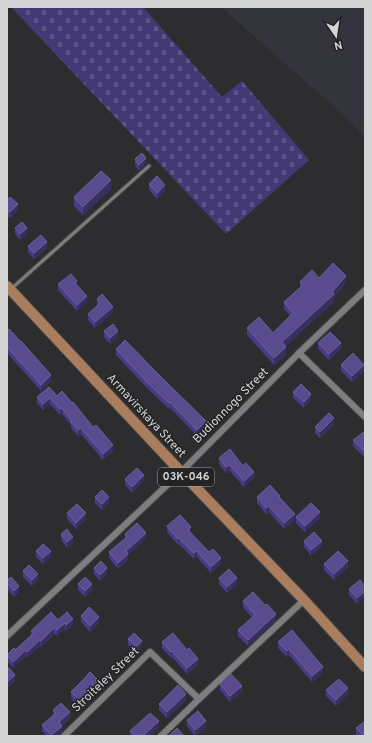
<svg xmlns="http://www.w3.org/2000/svg" width="372" height="743" font-family="Overpass,sans-serif">
<style>
.built{fill:#34343c}
.cemetery{fill:url(#cemetery-stones)}
.lines{fill:none;stroke-linecap:round;stroke-linejoin:round}
.lane-casing{stroke:#474748;stroke-width:5}
.street-casing{stroke:#474748;stroke-width:8}
.primary-casing{stroke:#474748;stroke-width:12}
.lane{stroke:#7e7e81;stroke-width:3}
.street{stroke:#7e7e81;stroke-width:6}
.primary{stroke:#a97d5e;stroke-width:10}
.wall{fill:#493b85}
.shaded-wall{fill:#382e5f}
.building{fill:#584b8e;stroke:#6c6099}
.labels{text-anchor:middle;dominant-baseline:central;stroke-width:3;stroke-linejoin:round;paint-order:stroke}
.shield{fill:#232325;stroke:#9f9fa0;stroke-width:1}
.shield-label{font-size:11px;font-weight:bold;fill:#d4d4d5}
.street-label{font-size:12px;fill:#d4d4d5;stroke:#232325}
</style>
<defs>
<pattern id="cemetery-stones" width="16" height="16" patternUnits="userSpaceOnUse"><rect width="16" height="16" fill="#423a74"/><path d="M2 7V4a2 2 0 0 1 4 0v3zM10 15v-3a2 2 0 0 1 4 0v3z" fill="#5c5687"/></pattern>
</defs>
<rect width="100%" height="100%" fill="#2d2c2f"/>
<polygon class="built" points="221,7 365,7 365,138 349,120"/>
<polygon class="cemetery" points="11,7 143,7 222,97 242,81 309,160 226,234"/>
<g class="lines">
<defs>
<polyline id="lane" points="11,289 149,166"/>
<g id="street">
<polyline points="299,353 365,417"/>
<polyline points="7,636 181,472 299,353 365,290"/>
<polyline points="64,736 150,652 199,699"/>
<polyline points="161,736 199,699 304,600"/>
</g>
<polyline id="primary" points="7,286 181,472 304,600 365,667"/>
</defs>
<use href="#lane" class="lane-casing"/>
<use href="#street" class="street-casing"/>
<use href="#primary" class="primary-casing"/>
<use href="#lane" class="lane"/>
<use href="#street" class="street"/>
<use href="#primary" class="primary"/>
</g>
<g class="wall">
<polygon points="135,159 146,164 139,171 135,165"/>
<polygon points="149,184 165,191 157,199 149,190"/>
<polygon points="111,189 83,215 74,206 74,197"/>
<polygon points="7,200 18,210 10,218 7,216"/>
<polygon points="15,228 27,234 20,240 15,234"/>
<polygon points="28,246 47,248 34,259 28,252"/>
<polygon points="319,278 346,283 334,297 334,302 285,346 286,355 274,365 247,335 247,328 273,333 290,316 284,309 284,302 300,288 300,282"/>
<polygon points="58,284 77,286 87,302 77,311 58,290"/>
<polygon points="97,299 113,313 95,328 88,320 88,314 97,306"/>
<polygon points="7,331 51,381 41,391 7,353"/>
<polygon points="104,331 118,337 110,344 104,337"/>
<polygon points="318,343 341,349 329,360 318,349"/>
<polygon points="116,349 159,375 206,427 197,436 170,408 169,409 147,388 116,355"/>
<polygon points="341,365 364,371 352,382 341,371"/>
<polygon points="365,388 365,397 364,395 364,389"/>
<polygon points="293,392 311,400 304,408 293,398"/>
<polygon points="57,396 93,427 113,451 103,460 81,434 78,436 71,428 71,425 62,414 60,415 50,404 43,410 37,403 37,397"/>
<polygon points="334,424 320,438 315,433 315,427"/>
<polygon points="365,433 365,458 353,446 353,440"/>
<polygon points="219,458 243,466 254,478 244,487 230,471 226,473 219,464"/>
<polygon points="125,479 144,481 132,493 125,485"/>
<polygon points="95,497 109,503 102,510 95,503"/>
<polygon points="257,497 280,498 295,520 284,529 269,512 266,514 257,503"/>
<polygon points="67,513 86,519 76,529 67,519"/>
<polygon points="296,517 320,518 305,532 296,523"/>
<polygon points="167,526 191,533 209,552 221,564 211,573 197,557 194,559 179,544 178,545 167,532"/>
<polygon points="61,534 73,543 67,548 61,540"/>
<polygon points="125,534 146,539 128,555 128,560 118,569 109,558 109,552 125,539"/>
<polygon points="304,541 322,547 311,556 304,547"/>
<polygon points="36,551 51,557 43,564 36,557"/>
<polygon points="324,564 348,567 334,580 324,570"/>
<polygon points="94,568 107,574 100,581 94,574"/>
<polygon points="23,571 38,580 32,586 23,577"/>
<polygon points="219,578 237,584 227,593 219,584"/>
<polygon points="7,580 19,592 14,597 7,589"/>
<polygon points="360,580 357,604 349,595 349,589"/>
<polygon points="78,584 92,590 85,597 78,590"/>
<polygon points="243,601 265,605 276,620 248,646 238,636 238,630 252,618 243,607"/>
<polygon points="81,616 99,623 90,632 81,622"/>
<polygon points="58,620 73,625 66,631 65,629 57,636 54,634 41,647 40,646 27,658 26,656 13,668 7,661 7,655 15,650 31,636 31,631"/>
<polygon points="292,630 323,673 312,682 289,655 287,657 278,648 278,642"/>
<polygon points="128,639 142,647 136,653 128,645"/>
<polygon points="162,642 198,665 187,674 172,657 171,658 162,648"/>
<polygon points="7,669 15,681 8,687 7,686"/>
<polygon points="83,680 100,688 81,708 71,698 71,692 83,681"/>
<polygon points="220,684 242,692 230,702 220,690"/>
<polygon points="326,690 348,694 336,706 326,696"/>
<polygon points="186,700 167,718 159,710 159,704"/>
<polygon points="53,710 70,718 62,726 62,732 58,736 47,736 42,731 42,725 53,716"/>
<polygon points="187,720 206,727 195,736 187,726"/>
<polygon points="159,727 149,736 130,736 130,731"/>
<polygon points="356,728 365,736 358,736 356,734"/>
</g>
<g class="shaded-wall">
<polygon points="146,158 146,164 139,171 139,165"/>
<polygon points="111,180 111,189 83,215 83,207"/>
<polygon points="165,185 165,191 157,199 157,193"/>
<polygon points="18,204 18,210 10,218 10,212"/>
<polygon points="27,228 27,234 20,240 20,234"/>
<polygon points="47,242 47,248 34,259 34,253"/>
<polygon points="346,276 346,283 334,297 334,302 282,350 282,342 332,292"/>
<polygon points="77,281 77,287 75,283"/>
<polygon points="87,296 87,302 77,311 77,305"/>
<polygon points="113,307 113,313 95,328 95,322"/>
<polygon points="118,331 118,337 110,344 110,338"/>
<polygon points="341,343 341,349 329,360 329,354"/>
<polygon points="286,347 286,355 274,365 274,358"/>
<polygon points="364,365 364,371 352,382 352,376"/>
<polygon points="51,375 51,381 41,391 41,385"/>
<polygon points="311,394 311,400 304,408 304,402"/>
<polygon points="50,398 50,404 43,410 43,404"/>
<polygon points="62,408 62,414 60,415 60,409"/>
<polygon points="334,418 334,424 320,438 320,432"/>
<polygon points="206,421 206,427 197,436 197,430"/>
<polygon points="81,428 81,434 78,436 78,430"/>
<polygon points="113,445 113,451 103,460 103,454"/>
<polygon points="230,465 230,471 226,473 226,467"/>
<polygon points="254,472 254,478 244,487 244,481"/>
<polygon points="144,475 144,481 132,493 132,487"/>
<polygon points="109,497 109,503 102,510 102,504"/>
<polygon points="269,506 269,512 266,514 266,508"/>
<polygon points="320,512 320,518 305,532 305,526"/>
<polygon points="86,513 86,519 76,529 76,523"/>
<polygon points="295,514 295,520 284,529 284,523"/>
<polygon points="191,527 191,533 188,530"/>
<polygon points="146,533 146,539 128,555 128,560 118,569 118,563 126,551"/>
<polygon points="73,537 73,543 67,548 67,542"/>
<polygon points="179,538 179,544 178,545 178,539"/>
<polygon points="322,541 322,547 311,556 311,550"/>
<polygon points="51,551 51,557 43,564 43,558"/>
<polygon points="197,551 197,557 194,559 194,553"/>
<polygon points="221,558 221,564 211,573 211,567"/>
<polygon points="348,561 348,567 334,580 334,574"/>
<polygon points="107,568 107,574 100,581 100,575"/>
<polygon points="38,574 38,580 32,586 32,580"/>
<polygon points="237,578 237,584 227,593 227,587"/>
<polygon points="92,584 92,590 85,597 85,591"/>
<polygon points="19,586 19,592 14,597 14,591"/>
<polygon points="365,591 365,597 357,604 357,598"/>
<polygon points="276,614 276,620 248,646 248,640"/>
<polygon points="99,617 99,623 90,632 90,626"/>
<polygon points="73,619 73,625 66,631 66,625"/>
<polygon points="65,623 65,629 57,636 57,630"/>
<polygon points="54,628 54,634 41,647 41,641"/>
<polygon points="40,640 40,646 27,658 27,652"/>
<polygon points="142,641 142,647 136,653 136,647"/>
<polygon points="289,649 289,655 287,657 287,651"/>
<polygon points="26,650 26,656 13,668 13,662"/>
<polygon points="172,651 172,657 171,658 171,652"/>
<polygon points="198,659 198,665 187,674 187,668"/>
<polygon points="323,667 323,673 312,682 312,676"/>
<polygon points="15,675 15,681 8,687 8,681"/>
<polygon points="100,682 100,688 81,708 81,702"/>
<polygon points="242,686 242,692 230,702 230,696"/>
<polygon points="348,688 348,694 336,706 336,700"/>
<polygon points="186,694 186,700 167,718 167,712"/>
<polygon points="70,712 70,718 62,726 62,732 58,736 51,736 59,722"/>
<polygon points="159,721 159,727 149,736 143,736"/>
<polygon points="206,721 206,727 195,736 195,730"/>
</g>
<g class="building">
<polygon points="142,153 146,158 139,165 135,159"/>
<polygon points="101,171 111,180 83,207 74,197"/>
<polygon points="157,176 165,185 157,193 149,184"/>
<polygon points="10,197 18,204 10,212 7,210 7,200"/>
<polygon points="22,222 27,228 20,234 15,228"/>
<polygon points="41,235 47,242 34,253 28,246"/>
<polygon points="333,263 346,276 332,292 334,294 282,342 286,347 274,358 247,328 259,317 273,333 293,313 284,302 303,285 300,282 312,270 319,278"/>
<polygon points="71,274 77,281 75,283 87,296 77,305 58,284"/>
<polygon points="102,294 113,307 95,322 88,314 100,303 97,299"/>
<polygon points="113,324 118,331 110,338 104,331"/>
<polygon points="9,329 21,342 21,341 51,375 41,385 7,347 7,331"/>
<polygon points="330,332 341,343 329,354 318,343"/>
<polygon points="125,340 159,375 206,421 197,430 170,402 169,403 147,382 116,349"/>
<polygon points="353,353 364,365 352,376 341,365"/>
<polygon points="301,384 311,394 304,402 293,392"/>
<polygon points="49,387 57,396 62,391 72,403 73,402 93,427 96,425 113,445 103,454 81,428 78,430 71,422 72,421 62,408 60,409 50,398 43,404 37,397"/>
<polygon points="329,413 334,418 320,432 315,427"/>
<polygon points="364,432 365,433 365,452 353,440"/>
<polygon points="230,449 243,466 246,463 254,472 244,481 230,465 226,467 219,458"/>
<polygon points="137,468 144,475 132,487 125,479"/>
<polygon points="270,485 280,496 279,497 295,514 284,523 269,506 266,508 257,497"/>
<polygon points="102,490 109,497 102,504 95,497"/>
<polygon points="311,503 320,512 305,526 296,517"/>
<polygon points="77,504 86,513 76,523 67,513"/>
<polygon points="180,515 191,527 188,530 209,552 213,549 221,558 211,567 197,551 194,553 179,538 178,539 167,526"/>
<polygon points="137,523 146,533 126,551 128,554 118,563 109,552 127,537 125,534"/>
<polygon points="67,529 73,537 67,542 61,534"/>
<polygon points="314,532 322,541 311,550 304,541"/>
<polygon points="43,544 51,551 43,558 36,551"/>
<polygon points="338,551 348,561 334,574 324,564"/>
<polygon points="101,561 107,568 100,575 94,568"/>
<polygon points="29,565 38,574 32,580 23,571"/>
<polygon points="229,569 237,578 227,587 219,578"/>
<polygon points="11,577 19,586 14,591 7,583 7,580"/>
<polygon points="85,577 92,584 85,591 78,584"/>
<polygon points="360,580 365,586 365,591 357,598 349,589"/>
<polygon points="253,592 265,605 267,604 276,614 248,640 238,630 255,615 243,601"/>
<polygon points="89,607 99,617 90,626 81,616"/>
<polygon points="51,612 58,620 67,612 73,619 66,625 65,623 57,630 54,628 41,641 40,640 27,652 26,650 13,662 7,655 14,648 15,650 34,633 31,631"/>
<polygon points="292,630 323,667 312,676 289,649 287,651 278,642"/>
<polygon points="134,633 142,641 136,647 128,639"/>
<polygon points="173,633 187,650 189,648 198,659 187,668 172,651 171,652 162,642"/>
<polygon points="9,668 15,675 8,681 7,680 7,669"/>
<polygon points="90,672 100,682 81,702 71,692 83,680"/>
<polygon points="231,674 242,686 230,696 220,684"/>
<polygon points="339,679 348,688 336,700 326,690"/>
<polygon points="178,685 186,694 167,712 159,704"/>
<polygon points="61,703 70,712 59,722 62,726 60,728 51,735 42,725 56,713 53,710"/>
<polygon points="198,711 206,721 195,730 187,720"/>
<polygon points="150,713 159,721 143,736 135,736 130,731"/>
<polygon points="365,721 365,736 364,736 356,728"/>
<polygon points="177,728 184,736 169,736"/>
</g>
<g class="labels">
<rect class="shield" x="158" y="468" width="56" height="18" rx="3"/>
<g class="shield-label">
<text x="186" y="477">03К-046</text>
</g>
<g class="street-label">
<text transform="translate(231 406) rotate(-45)">Budionnogo Street</text>
<text transform="translate(146 416) rotate(47)">Armavirskaya Street</text>
<text transform="translate(106 680) rotate(-44)">Stroiteley Street</text>
</g>
</g>
<rect width="372" height="743" fill="none" stroke="#d4d4d5" stroke-width="16"/>
<g transform="translate(336 36) rotate(167)" stroke="#232325" stroke-width="3" paint-order="stroke">
<path d="M0-3L7 15L0 10L-7 15Z" fill="#d4d4d5"/>
<text y="-6" font-size="11" font-weight="bold" text-anchor="middle" fill="#d4d4d5">N</text>
</g>
</svg>
